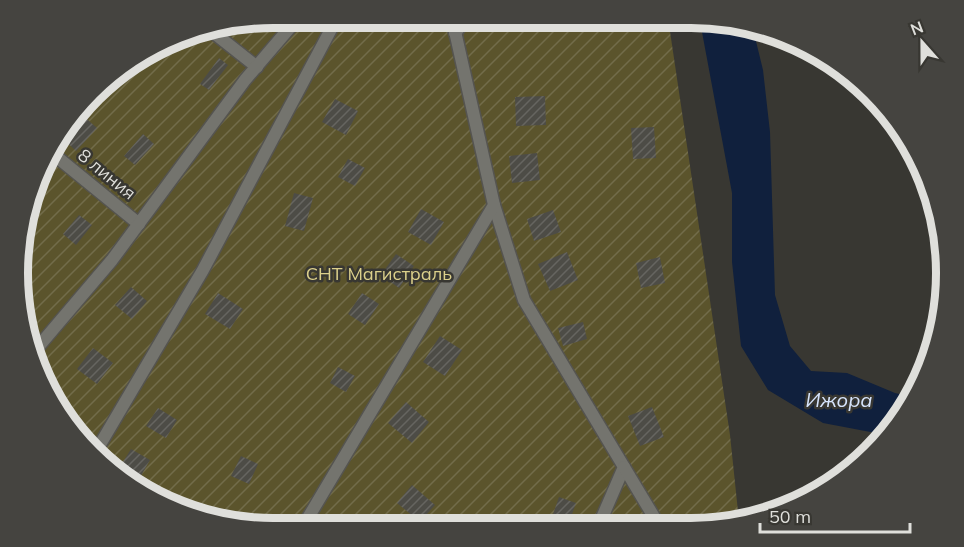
<svg xmlns="http://www.w3.org/2000/svg" width="964" height="547" font-family="Mulish,sans-serif">
<style>
.garden{fill:url(#garden-furrows)}
.water{fill:#10203d}
.building{fill:url(#building-hatch)}
.lines{fill:none;stroke-linecap:round;stroke-linejoin:round}
.lane-casing{stroke:#555450;stroke-width:15}
.lane{stroke:#74746e;stroke-width:12}
.labels{text-anchor:middle;dominant-baseline:central;stroke-width:5;stroke-linejoin:round;paint-order:stroke}
.street-label{font-size:18px;fill:#dfdfdb;stroke:#383732}
.park-label{font-size:18px;fill:#dcd08b;stroke:#383732}
.water-label{font-size:20px;font-style:italic;fill:#d6e4fc;stroke:#383732}
.rim{fill:none;stroke:#dfdfdb;stroke-width:8}
</style>
<defs>
<pattern id="garden-furrows" width="10" height="10" patternUnits="userSpaceOnUse" patternTransform="scale(1.5)"><rect width="10" height="10" fill="#5b542c"/><path d="M-1 1l2-2M0 10L10 0M9 11l2-2" fill="none" stroke="#726c4a"/></pattern>
<pattern id="building-hatch" width="6" height="6" patternUnits="userSpaceOnUse" patternTransform="scale(1.5)"><rect width="6" height="6" fill="#4d4c46"/><path d="M-1 1l2-2M0 6l6-6M5 7l2-2" fill="none" stroke="#666560"/></pattern>
</defs>
<rect width="100%" height="100%" fill="#383732"/>
<polygon class="garden" points="274,18 668,18 730,435 739,521 723,527 257,528 145,495 81,442 37,371 19,290 27,207 61,131 118,71 192,31"/>
<polygon class="water" points="704,19 754,33 763,70 770,132 775,295 790,346 811,371 847,373 895,393 913,397 912,402 881,434 823,423 768,390 741,346 732,262 732,193 702,32"/>
<g class="building">
<polygon points="219,58 228,65 209,90 200,84"/>
<polygon points="545,96 546,125 516,126 515,97"/>
<polygon points="335,99 358,111 346,135 322,122"/>
<polygon points="81,114 97,128 76,151 61,137"/>
<polygon points="654,127 656,158 633,159 631,128"/>
<polygon points="143,134 154,144 135,165 124,156"/>
<polygon points="537,153 540,180 512,183 509,156"/>
<polygon points="348,159 365,168 355,186 338,177"/>
<polygon points="36,187 42,192 26,211 27,207"/>
<polygon points="294,193 313,198 304,231 285,226"/>
<polygon points="421,209 444,222 431,245 408,232"/>
<polygon points="553,210 561,232 534,241 527,219"/>
<polygon points="79,215 92,225 76,245 63,234"/>
<polygon points="567,252 578,280 550,291 538,264"/>
<polygon points="396,254 414,266 399,288 381,275"/>
<polygon points="660,257 665,283 641,288 636,263"/>
<polygon points="131,287 147,301 132,319 115,305"/>
<polygon points="218,293 243,309 230,329 205,314"/>
<polygon points="362,293 379,304 365,325 348,314"/>
<polygon points="583,322 587,339 563,346 558,328"/>
<polygon points="440,336 462,350 445,376 423,362"/>
<polygon points="93,348 113,363 97,384 77,369"/>
<polygon points="338,367 355,376 346,392 330,383"/>
<polygon points="406,402 429,422 412,443 388,423"/>
<polygon points="652,407 664,437 640,446 628,416"/>
<polygon points="158,408 177,420 166,438 146,426"/>
<polygon points="65,415 83,427 77,435 68,421"/>
<polygon points="131,449 150,460 138,481 118,470"/>
<polygon points="241,456 258,464 249,484 231,476"/>
<polygon points="412,485 435,505 420,522 397,503"/>
<polygon points="559,497 576,503 569,523 552,517"/>
<polygon points="339,517 360,528 333,528"/>
</g>
<g class="lines">
<defs>
<g id="lane">
<polyline points="209,29 257,67"/>
<polyline points="455,33 467,18"/>
<polyline points="52,153 139,224"/>
<polyline points="494,205 524,300 624,467 598,527"/>
<polyline points="33,353 112,260 245,80 298,18"/>
<polyline points="95,453 203,270 337,18"/>
<polyline points="624,467 660,527"/>
<polyline points="302,528 494,205 452,18"/>
</g>
</defs>
<use href="#lane" class="lane-casing"/>
<use href="#lane" class="lane"/>
</g>
<g class="labels">
<g class="street-label">
<text transform="translate(107 174) rotate(39)">8 линия</text>
</g>
<g class="park-label">
<text x="379" y="273">СНТ Магистраль</text>
</g>
<g class="water-label">
<text x="839" y="399">Ижора</text>
</g>
</g>
<path d="M0 0H964V547H0ZM273 28H691A245 245 0 0 1 936 273V273A245 245 0 0 1 691 518H273A245 245 0 0 1 28 273V273A245 245 0 0 1 273 28Z" fill="#454440" fill-rule="evenodd"/>
<path class="rim" d="M273 28H691A245 245 0 0 1 936 273V273A245 245 0 0 1 691 518H273A245 245 0 0 1 28 273V273A245 245 0 0 1 273 28Z"/>
<g transform="translate(922 42) rotate(339)" stroke="#383732" stroke-width="4.5" paint-order="stroke">
<path d="M0-4.5L10 22L0 15L-10 22Z" fill="#dfdfdb"/>
<text y="-9" font-size="16" font-weight="bold" text-anchor="middle" fill="#dfdfdb">N</text>
</g>
<path d="M760 523v9h150v-9" fill="none" stroke="#dfdfdb" stroke-width="3"/>
<text x="769" y="523" font-size="18" fill="#dfdfdb" stroke="#383732" stroke-width="4.5" paint-order="stroke">50 m</text>
</svg>
